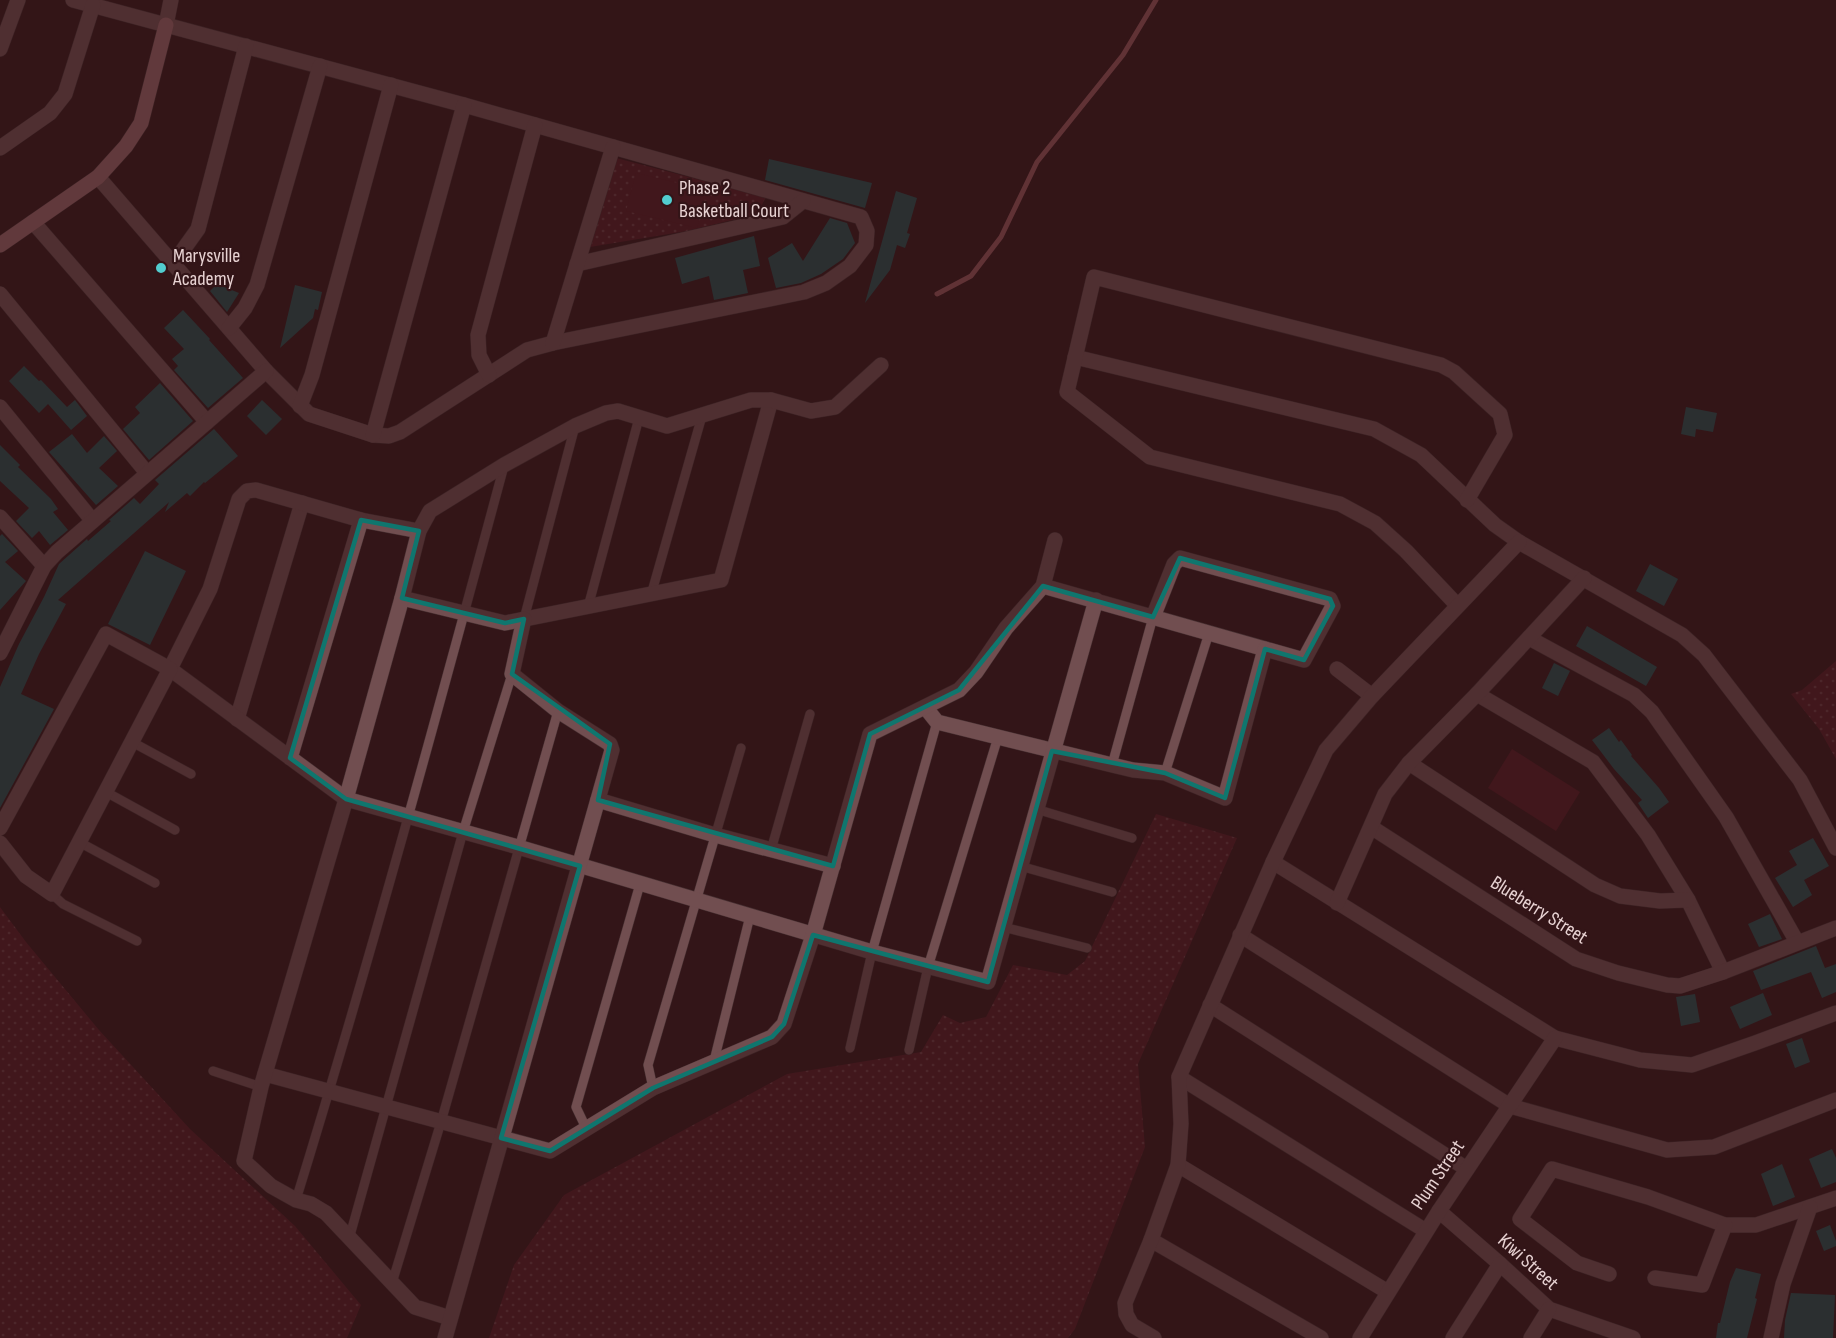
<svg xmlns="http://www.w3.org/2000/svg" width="1836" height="1338" font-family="'Sofia Sans Condensed',sans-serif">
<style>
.grass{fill:url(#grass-dots)}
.pitch{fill:#531922}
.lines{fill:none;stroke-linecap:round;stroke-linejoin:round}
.stream{stroke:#98545a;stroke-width:5}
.building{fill:#224e4f}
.lane-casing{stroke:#473032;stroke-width:10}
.street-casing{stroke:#473032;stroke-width:16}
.secondary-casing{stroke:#473032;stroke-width:16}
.lane{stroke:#714e50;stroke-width:9}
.street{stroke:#714e50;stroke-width:15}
.secondary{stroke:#9a6468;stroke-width:15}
.marked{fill:none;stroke:#0f766e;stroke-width:4.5;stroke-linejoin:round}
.poi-dot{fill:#52cdcf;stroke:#331518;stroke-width:2}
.labels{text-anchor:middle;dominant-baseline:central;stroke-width:4.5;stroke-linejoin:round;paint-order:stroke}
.poi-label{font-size:20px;fill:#e8d3d3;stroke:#331518;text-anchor:start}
.street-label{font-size:20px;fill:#e8d3d3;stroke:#331518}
</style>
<defs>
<pattern id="grass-dots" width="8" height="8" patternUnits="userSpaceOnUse" patternTransform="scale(1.5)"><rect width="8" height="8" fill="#531922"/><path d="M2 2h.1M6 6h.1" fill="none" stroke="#6c3a41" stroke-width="1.8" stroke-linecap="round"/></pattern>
</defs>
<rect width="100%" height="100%" fill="#331518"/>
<g class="grass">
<polygon points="616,158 766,197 757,214 687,231 590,247"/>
<polygon points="1836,661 1836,759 1819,729 1791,694 1802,690"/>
<polygon points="1156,814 1237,838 1138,1064 1145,1147 1075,1329 1068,1338 489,1338 514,1265 564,1195 787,1074 921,1052 943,1015 960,1023 986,1017 1013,965 1067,975 1085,961"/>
<polygon points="0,907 26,942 99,1030 190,1129 295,1226 361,1305 347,1338 0,1338"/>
</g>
<g class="pitch">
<polygon points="636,173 707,190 697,228 626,211"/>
<polygon points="1512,749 1580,792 1556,831 1488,788"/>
</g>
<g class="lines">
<polyline class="stream" points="943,291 937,294 971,276 1001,237 1037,162 1123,55 1156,0"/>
</g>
<g class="building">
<polygon points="769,159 872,183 865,208 765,180"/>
<polygon points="896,191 917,198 907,233 910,234 905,248 897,245 890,270 865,303"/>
<polygon points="830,218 847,223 855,243 843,259 821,274 801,283 776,288 768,258 792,243 803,261"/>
<polygon points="754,236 760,266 743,270 748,293 714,300 709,276 682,284 675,258"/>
<polygon points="217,284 239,293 227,312 210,291"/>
<polygon points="295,285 322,292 318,310 315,309 313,318 280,348"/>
<polygon points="183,310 210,339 209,340 243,378 208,408 174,370 178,366 172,359 184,349 164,328"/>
<polygon points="24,366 39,381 41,380 67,407 75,400 87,416 71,430 48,404 39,413 9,381"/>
<polygon points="160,383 193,421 149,460 123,429 140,413 135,407"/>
<polygon points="262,400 282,419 266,435 247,416"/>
<polygon points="1686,407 1717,413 1713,432 1696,429 1695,437 1681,434"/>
<polygon points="214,429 238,456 205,483 204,482 190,496 187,493 165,512 169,502 167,504 58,600 66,604 39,654 21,694 54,709 0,808 0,687 19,644 44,597 59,564 87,539 88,541 111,521 109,520 134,498 140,504 159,484 155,480"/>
<polygon points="72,434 87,453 104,436 117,451 99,468 118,486 96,505 49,452"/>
<polygon points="0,445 20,465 18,467 51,499 58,509 53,512 68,530 50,545 39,531 32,538 16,521 29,508 0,481"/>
<polygon points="2,534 18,551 5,562 26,581 0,610 0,536"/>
<polygon points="145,551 186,571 150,645 108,624"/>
<polygon points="1650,564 1678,579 1664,606 1636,591"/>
<polygon points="1587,626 1657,667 1646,686 1576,646"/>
<polygon points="1554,663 1570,671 1558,696 1542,688"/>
<polygon points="1609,728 1619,742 1621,740 1632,755 1631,756 1659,788 1669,802 1648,818 1638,803 1642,800 1614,769 1592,740"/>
<polygon points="1813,838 1829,866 1804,880 1812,895 1793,907 1775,878 1797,865 1789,851"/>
<polygon points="1770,914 1782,939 1759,947 1748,924"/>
<polygon points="1816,946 1825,968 1836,964 1836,992 1822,998 1811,972 1761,990 1753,971"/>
<polygon points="1763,993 1772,1015 1740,1029 1730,1007"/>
<polygon points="1695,994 1700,1022 1681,1026 1676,997"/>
<polygon points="1802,1038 1810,1062 1795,1068 1786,1044"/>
<polygon points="1832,1149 1836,1158 1836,1182 1821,1188 1809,1159"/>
<polygon points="1782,1164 1795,1197 1773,1206 1761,1174"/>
<polygon points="1830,1225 1836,1241 1836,1246 1824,1251 1816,1231"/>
<polygon points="1736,1268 1761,1274 1755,1298 1757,1299 1747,1338 1716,1338 1718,1323 1720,1323 1730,1282"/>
<polygon points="1791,1293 1835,1295 1833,1338 1784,1338 1785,1320"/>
</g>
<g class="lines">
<defs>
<g id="lane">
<polyline points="651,595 702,416"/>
<polyline points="588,607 639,418"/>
<polyline points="524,619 575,426"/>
<polyline points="132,742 191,774"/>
<polyline points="1112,765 1153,617"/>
<polyline points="1165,773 1209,633"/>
<polyline points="106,792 175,830"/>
<polyline points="1036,809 1132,838"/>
<polyline points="79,842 155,883"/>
<polyline points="771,850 810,714"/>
<polyline points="1020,866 1112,892"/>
<polyline points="52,894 63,904 137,941"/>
<polyline points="1003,927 1087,948"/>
<polyline points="850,1048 872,952 937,722"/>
<polyline points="909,1050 928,967 998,737"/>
<polyline points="714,1061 750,916"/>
<polyline points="213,1071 261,1087"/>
<polyline points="653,1088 648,1065 741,748"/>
<polyline points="587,1130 576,1107 640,884"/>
<path d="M296 1200C371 957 438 711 504 466"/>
<polyline points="349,1239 463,832 512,674"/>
<polyline points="392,1283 441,1122 558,711"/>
</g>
<g id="street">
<polyline points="73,0 464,105 861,217 867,231 866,245 850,266 826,283 804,292 553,343 527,350 400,432 389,436 373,435 309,414 266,371 98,177"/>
<polyline points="166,25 171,0"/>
<polyline points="0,49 18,0"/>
<polyline points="0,148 50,113 65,94 93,5"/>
<polyline points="33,222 207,422"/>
<polyline points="173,264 198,229 246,46"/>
<polyline points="577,264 783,217 803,201"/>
<polyline points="0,294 147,473"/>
<polyline points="229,328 245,308 257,285 320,66"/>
<polyline points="553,343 613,147"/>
<polyline points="1075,357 1374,429 1421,455 1495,525 1519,542 1682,635 1704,655 1800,780 1836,848"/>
<polyline points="489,375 479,355 478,335 535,125"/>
<polyline points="300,406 312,375 391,85"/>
<polyline points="0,407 92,520"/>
<polyline points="373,435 464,105"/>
<polyline points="0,517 44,566"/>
<polyline points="361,520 419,531"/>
<polyline points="1043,586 1304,660 1333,606 1330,599 1180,558 1174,564 1153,617"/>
<polyline points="402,598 505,623 721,580 771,400"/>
<polyline points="1457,605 1406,551 1375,523 1340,504 1150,457 1067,392 1094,277 1441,365 1454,372 1500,414 1505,435 1467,500"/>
<polyline points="1529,638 1634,695 1652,712 1726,817 1797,942"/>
<polyline points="0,653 44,566 57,552 266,371"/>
<polyline points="1337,669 1372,696"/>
<polyline points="1477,694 1593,762 1648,835 1688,900 1723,972"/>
<polyline points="925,707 937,722 1112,765 1133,770 1165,773 1225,798 1265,649"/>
<polyline points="237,719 302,503"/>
<polyline points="290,758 361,520 256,490 247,491 239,499 210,589 170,669 346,799 518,847 872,952 988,982 1096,600"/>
<polyline points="1409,763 1595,885 1620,896 1660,901 1688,900"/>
<polyline points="598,800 715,835 833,866"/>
<polyline points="1371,827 1576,959 1618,973 1667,985 1680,986 1723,972 1836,928"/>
<polyline points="0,828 106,634 170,669 52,894 26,876 0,843"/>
<polyline points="1273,862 1555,1038 1640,1060 1692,1065 1755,1043 1836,1013"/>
<polyline points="1337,903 1385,794 1409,763 1477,694 1584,578"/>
<polyline points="1240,935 1510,1106 1667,1150 1714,1147 1836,1100"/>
<polyline points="1210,1005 1467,1169"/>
<polyline points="265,1074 550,1151 653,1088 772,1037 784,1024 813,935 870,734 959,690 976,672 1006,628 1043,586 1055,540"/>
<polyline points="1179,1077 1426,1231"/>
<polyline points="1178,1165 1388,1292"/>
<polyline points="1439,1211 1500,1264 1549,1309 1633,1338"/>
<polyline points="1151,1240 1321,1338"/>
<polyline points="1609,1274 1577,1263 1520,1219 1552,1169 1648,1197 1725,1225 1756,1225 1836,1198"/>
<polyline points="1655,1278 1702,1285 1725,1225"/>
<polyline points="450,1318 415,1307 326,1213 311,1204 296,1200 271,1186 244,1161 261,1087 346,799 402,598 419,531 430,511 504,465 575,426 606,413 618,411 667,426 751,400 771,400 811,411 835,407 881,365"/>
<polyline points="445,1338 612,750 610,744 558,711 512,674 524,619"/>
<polyline points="1154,1338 1132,1325 1126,1314 1125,1303 1151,1240 1178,1165 1181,1124 1179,1077 1273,862 1326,750 1372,696 1519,542"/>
<polyline points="1360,1338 1439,1211 1555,1038"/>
<polyline points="1453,1338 1500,1264"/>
<polyline points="1531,1338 1549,1309"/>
<polyline points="1771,1338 1783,1284 1810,1207"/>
</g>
<polyline id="secondary" points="0,245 98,177 126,146 141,123 166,25"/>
</defs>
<use href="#lane" class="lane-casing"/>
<use href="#street" class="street-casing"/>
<use href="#secondary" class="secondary-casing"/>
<use href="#lane" class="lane"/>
<use href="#street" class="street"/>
<use href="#secondary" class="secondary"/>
</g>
<path d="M0 0H1836V1338H0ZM361 520 419 531 402 598 505 623 524 619 512 674 610 744 598 800 833 866 870 734 959 690 1043 586 1153 617 1180 558 1330 599 1333 606 1304 660 1265 649 1225 798 1165 773 1052 751 988 982 813 935 784 1024 772 1037 653 1088 550 1151 501 1138 580 866 346 799 290 758Z" fill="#331518" fill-opacity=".55" fill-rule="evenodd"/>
<path class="marked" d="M361 520 419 531 402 598 505 623 524 619 512 674 610 744 598 800 833 866 870 734 959 690 1043 586 1153 617 1180 558 1330 599 1333 606 1304 660 1265 649 1225 798 1165 773 1052 751 988 982 813 935 784 1024 772 1037 653 1088 550 1151 501 1138 580 866 346 799 290 758Z"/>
<g class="poi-dot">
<circle cx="667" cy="200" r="6"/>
<circle cx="161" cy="268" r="6"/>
</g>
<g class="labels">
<g class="poi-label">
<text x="679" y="188">Phase 2<tspan x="679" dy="23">Basketball Court</tspan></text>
<text x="173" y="256">Marysville<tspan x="173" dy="23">Academy</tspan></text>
</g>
<g class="street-label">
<text transform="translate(1539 910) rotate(32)">Blueberry Street</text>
<text transform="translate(1438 1175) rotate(-56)">Plum Street</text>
<text transform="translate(1528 1262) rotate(42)">Kiwi Street</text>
</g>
</g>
</svg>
